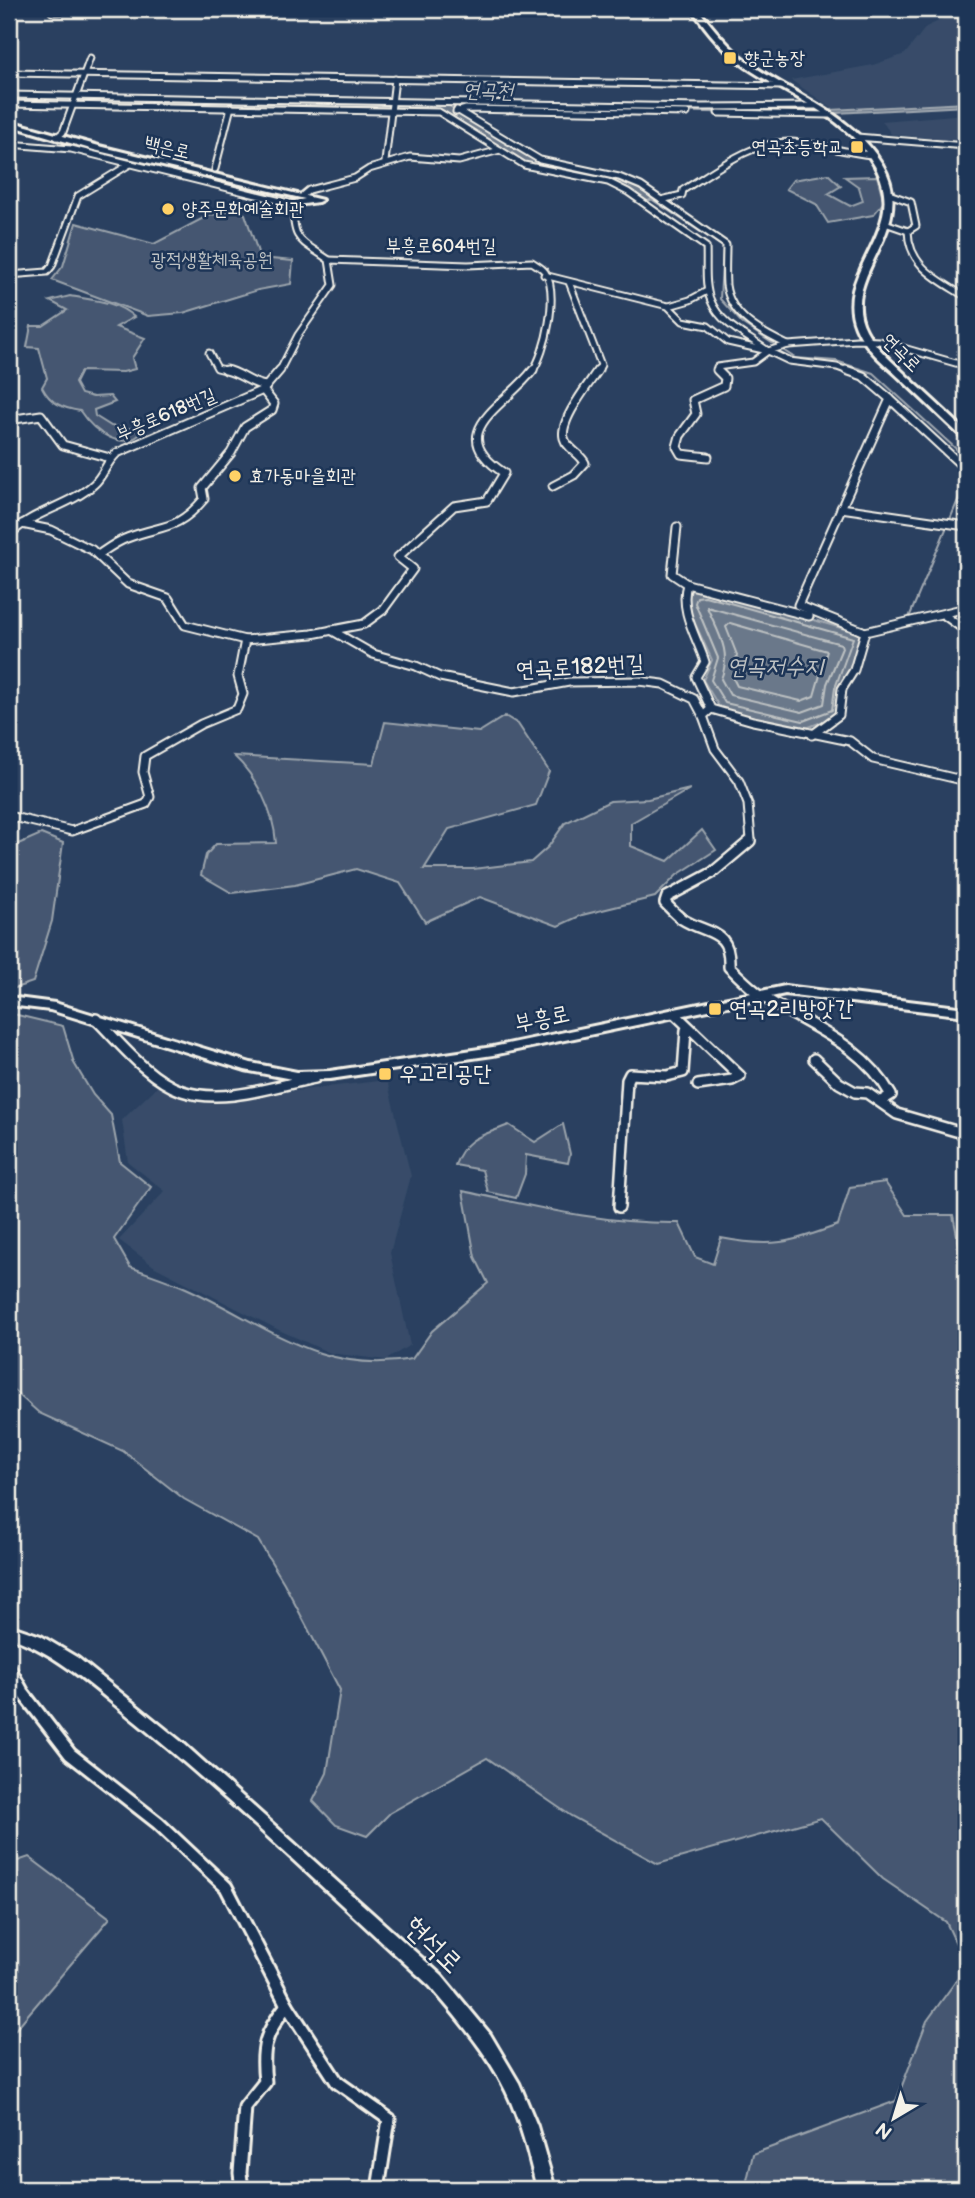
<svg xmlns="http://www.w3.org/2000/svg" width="975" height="2198" font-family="'Balsamiq Sans','Poor Story',sans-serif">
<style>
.built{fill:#374c69}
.green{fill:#445771;stroke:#9ca4ac;stroke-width:2}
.water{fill:#6a788a;stroke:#a1a8b0;stroke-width:2}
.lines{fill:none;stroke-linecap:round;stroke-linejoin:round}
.shore{stroke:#bdc1c2;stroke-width:2}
.stream{stroke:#a1a8b0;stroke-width:2}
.minor-far3-casing{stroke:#f4f1e8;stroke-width:9}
.minor-far2-casing{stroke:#f4f1e8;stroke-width:11}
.minor-far1-casing{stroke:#f4f1e8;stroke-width:14}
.minor-casing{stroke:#f4f1e8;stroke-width:17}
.tertiary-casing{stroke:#f4f1e8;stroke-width:6}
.secondary-casing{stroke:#f4f1e8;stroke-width:6}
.minor-far3{stroke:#1d3557;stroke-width:5}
.minor-far2{stroke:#1d3557;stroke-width:7}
.minor-far1{stroke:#1d3557;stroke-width:9}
.minor{stroke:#1d3557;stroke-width:11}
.tertiary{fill:#1d3557;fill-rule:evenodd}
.secondary{fill:#1d3557;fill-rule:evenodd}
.poi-dot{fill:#ffd166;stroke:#1d3557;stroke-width:2.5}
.labels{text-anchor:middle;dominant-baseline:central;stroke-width:5;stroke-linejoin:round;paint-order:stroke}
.far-poi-label{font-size:19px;fill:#f4f1e8;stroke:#1d3557;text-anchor:start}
.far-street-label{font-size:19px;fill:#f4f1e8;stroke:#1d3557}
.far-park-label{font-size:19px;fill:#bfc3c4;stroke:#1d3557}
.far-water-label{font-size:21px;font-style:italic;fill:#bdc1c2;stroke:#1d3557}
.street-label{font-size:23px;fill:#f4f1e8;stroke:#1d3557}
.poi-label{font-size:23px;fill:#f4f1e8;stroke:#1d3557;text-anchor:start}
.water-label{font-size:24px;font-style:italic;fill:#bdc1c2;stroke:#1d3557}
.near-street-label{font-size:28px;fill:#f4f1e8;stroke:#1d3557}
</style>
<rect width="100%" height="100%" fill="#2a4060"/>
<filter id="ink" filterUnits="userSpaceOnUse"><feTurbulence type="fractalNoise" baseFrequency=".0143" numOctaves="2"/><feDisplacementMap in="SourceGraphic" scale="14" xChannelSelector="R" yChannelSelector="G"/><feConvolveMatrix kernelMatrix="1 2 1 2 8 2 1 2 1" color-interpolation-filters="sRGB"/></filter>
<g filter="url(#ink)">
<g class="built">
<polygon points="945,18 966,18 966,102 833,109 791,80 873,65 905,54 926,27"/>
<polygon points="966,114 966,143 891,134 882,121"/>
<polygon points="387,1080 411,1176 390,1253 410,1345 386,1360 330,1353 279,1330 155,1267 119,1240 165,1191 128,1162 122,1120 158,1086 217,1100"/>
</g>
<g class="green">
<polygon points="828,174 841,186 828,194 850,206 863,201 859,187 845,177 877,176 884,202 873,215 828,223 816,204 786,189 793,180"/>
<polygon points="234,208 245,214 260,258 293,261 291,284 258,290 183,313 148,316 52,280 63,266 76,223 154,244 211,214 221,216"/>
<path d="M70 296C92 300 117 301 134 317L116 327 145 338 132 358 135 369 123 372 81 371 75 383 81 394 93 397 110 396 115 402 94 410 95 416 111 426 144 430C124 455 93 431 80 411 62 408 50 403 42 387L47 378 39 348 27 347 31 326H43L67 310 50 301Z"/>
<path d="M505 716 518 724 549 771 536 805 449 829 424 869H473L531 862 548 847 565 823 610 801 648 799 690 789 631 823V846L668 861 702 830 716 850 677 875 655 897 582 915 558 926 480 897 425 922 400 883 356 869 295 885 232 893 201 875 206 855 216 844 276 843C274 812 256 776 234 756L374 764 385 722 479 732Z"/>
<polygon points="41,834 63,843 52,921 33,982 9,990 9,848"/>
<path d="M9 1013 63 1026 74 1063 93 1095 111 1115 120 1162 151 1187 114 1239 130 1267C149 1274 168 1280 186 1288 264 1323 320 1376 412 1359L432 1331 488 1283 475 1257 463 1191C536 1207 603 1224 679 1223L695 1257 713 1264 721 1238C772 1248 790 1243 838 1225L850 1187 885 1182 907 1215H953L966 1280V1965L946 1922 883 1879 821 1818 658 1864 571 1816 487 1758 390 1813 367 1836 336 1825 313 1801 327 1773 340 1690 284 1583 258 1540 184 1499 123 1451 39 1413 9 1386Z"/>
<path d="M563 1124 570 1154 568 1163 526 1155 525 1174 516 1198 488 1192 482 1170 455 1165C466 1136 482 1136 509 1125L535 1142Z"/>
<polygon points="29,1857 110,1918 9,2037 9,1864"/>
<polygon points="966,1967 966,2189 745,2189 753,2154 896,2101 927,2021"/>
</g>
<g class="water">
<polygon points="9,97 763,110 830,110 966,103 966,106 817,114 451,107 537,161 620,179 655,198 646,202 613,182 524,163 434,108 9,101"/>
<polygon points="705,588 865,635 842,689 839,715 804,729 721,710 703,680 712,660 690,613 687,602 691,591"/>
</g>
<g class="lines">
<g class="shore">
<polygon points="705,596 853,638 835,688 832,710 803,721 725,703 711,680 718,658 695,603 697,597"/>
<path d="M707 607 841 644 842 648 827 684 824 704 802 712 730 695 721 679C732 651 718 633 707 607Z"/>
<polygon points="730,623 827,651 814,696 801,701 737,686 733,678 737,655 726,627"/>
</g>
<g class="stream">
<polyline points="651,199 723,247 720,299 743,324 795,358 836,361 873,373 966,458"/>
<polyline points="908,620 966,481"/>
</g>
<defs>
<g id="minor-far3">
<polyline points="52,12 91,10"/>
<polyline points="9,73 782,86"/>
<polyline points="9,95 701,107 815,106"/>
<path d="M9 104 439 112 524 165 608 182 628 192 706 247C707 264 704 286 711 301 720 324 749 337 768 351"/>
<path d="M457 110 540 160 619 177 641 186 726 245C726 258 725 271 726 285 730 316 762 333 788 345"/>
<polyline points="456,112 466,109 687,113"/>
<polyline points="718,113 829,115"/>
<polyline points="57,137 63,132 90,58"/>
<polyline points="857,137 966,146"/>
<path d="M9 144 71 149 293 204C293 242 299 239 329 260L333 285 298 335 279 372"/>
<polyline points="385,162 395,79"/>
<polyline points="215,169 231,107"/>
<path d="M889 194 911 202 916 226 908 231C909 267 939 280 966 297"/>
<polyline points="303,195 309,190 355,178 369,169 410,157 459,161 500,150"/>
<path d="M661 200 682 195 683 190C716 170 751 141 791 142 818 143 845 153 872 155"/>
<polyline points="885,223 908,231"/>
<path d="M329 260 468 265 532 262C536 265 543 268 545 272 559 293 546 353 532 372"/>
<polyline points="9,275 47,272 52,266 78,196 130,164"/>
<polyline points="544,275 668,306 683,321 708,326 728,342 768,351 789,361 837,367 851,372"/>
<polyline points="569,282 601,365 597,372"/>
<polyline points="669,306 690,300 707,291"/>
<polyline points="209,353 217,368 233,372"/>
<polyline points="718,372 717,367 753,362 768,351 788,345 857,340 879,341 966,366"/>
</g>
<g id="minor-far2">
<path d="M226 370C241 373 250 384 266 386"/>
<polyline points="890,399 960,464"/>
<polyline points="9,420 41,415 63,445 110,458"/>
<polyline points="708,457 681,454 677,447 680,436 696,414 693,400 724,386 725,378 717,370"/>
<path d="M553 486 574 475 585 463C580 453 567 449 564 438 559 421 589 384 598 370"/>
<polyline points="841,508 966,526"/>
<polyline points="22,524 51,530 92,550 128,584 168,598 185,625 245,640"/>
<polyline points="677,527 672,574 687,584 809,616"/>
<path d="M9 535C33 511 70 506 94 484 104 475 106 462 117 453L263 390 280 370"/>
<path d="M98 555C107 549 116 542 127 538 163 524 176 532 204 499L202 488 231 453 245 427 272 410 274 404 263 390"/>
<path d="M687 584C679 611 697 637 705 662L696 677 711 709 753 721 850 741 873 759 966 781"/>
<polyline points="944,615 966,631"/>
<polyline points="331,630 373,654 416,666 440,677 514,692 569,682 639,681 663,684 694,699 703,716"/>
<polyline points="860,630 865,632 966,608"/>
<polyline points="711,709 703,716 715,749 739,781 748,804 751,840 748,842"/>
<polyline points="812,735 839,715 842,689 854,670 865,632 798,605 890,399 863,376 846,370"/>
<path d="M9 816 72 831 146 804 150 797 143 772 145 756 201 724 237 709 243 694 238 676 245 640 312 634 364 624 383 610 413 569 398 557 454 506 487 501 504 473C441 432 506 406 533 370"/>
</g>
<g id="minor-far1">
<path d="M750 841 712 873 667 897 665 903C670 908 676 915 682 919 707 935 731 928 729 967 740 977 750 988 762 996 809 1027 862 1043 891 1095L881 1101"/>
<polyline points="674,1013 740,1076 732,1080 698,1085"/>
<path d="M96 1019C120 1043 149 1080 182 1091 224 1105 274 1086 315 1078"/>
<polyline points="814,1059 839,1083 855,1092 867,1093 897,1114 966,1134"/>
<polyline points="619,1207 627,1080 630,1074 667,1076 683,1072 686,1030"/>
</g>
<g id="minor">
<polyline points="9,1668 23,1693 70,1754 158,1823 226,1887 287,2005 337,2082 389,2119 378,2189"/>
<path d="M242 2189 240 2173 245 2107 265 2082C261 2047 265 2033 287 2005"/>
</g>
<g id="tertiary">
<path d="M692 9H698C713 28 729 48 749 63 795 96 852 113 882 164 921 230 837 275 866 330 876 349 893 362 908 377 928 395 947 413 966 431V439L963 438C942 418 922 399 901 379 885 364 865 349 856 327 832 270 911 231 875 166 848 116 790 97 746 67 724 52 706 30 692 9Z"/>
<polygon points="9,121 99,146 322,200 318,202 290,206 290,202 305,199 94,150 9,125"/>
<path d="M9 1625 41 1636 78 1658 184 1744 442 1976 490 2034 519 2083 537 2126 555 2189H537C529 2156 521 2122 506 2091 487 2052 458 2019 430 1986 333 1898 238 1805 136 1722 96 1690 58 1653 9 1637Z"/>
</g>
<polygon id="secondary" points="785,986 966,1008 966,1016 785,994 493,1055 330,1079 297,1080 245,1070 50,1010 9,1005 9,997 55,1003 251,1063 297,1072 330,1071 493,1047"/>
</defs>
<use href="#minor-far3" class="minor-far3-casing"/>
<use href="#minor-far2" class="minor-far2-casing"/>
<use href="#minor-far1" class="minor-far1-casing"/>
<use href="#minor" class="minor-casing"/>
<use href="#tertiary" class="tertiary-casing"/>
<use href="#secondary" class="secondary-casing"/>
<use href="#minor-far3" class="minor-far3"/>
<use href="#minor-far2" class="minor-far2"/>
<use href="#minor-far1" class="minor-far1"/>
<use href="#minor" class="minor"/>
<use href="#tertiary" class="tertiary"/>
<use href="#secondary" class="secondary"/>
</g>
</g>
<g class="poi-dot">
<rect x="723" y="51" width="14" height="14" rx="3.5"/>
<rect x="850" y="140" width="14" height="14" rx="3.5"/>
<circle cx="168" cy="209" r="7"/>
<circle cx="235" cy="476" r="7"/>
<rect x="708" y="1002" width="14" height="14" rx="3.5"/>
<rect x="378" y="1067" width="14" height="14" rx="3.5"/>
</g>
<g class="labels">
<g class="far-poi-label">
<text x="744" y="58">향군농장</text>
<text x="843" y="147" text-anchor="end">연곡초등학교</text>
<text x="182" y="209">양주문화예술회관</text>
<text x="249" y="476">효가동마을회관</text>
</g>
<g class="far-street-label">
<text transform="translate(167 148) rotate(13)">백은로</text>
<text x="441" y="246">부흥로604번길</text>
<text transform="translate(901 353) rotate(45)">연곡로</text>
<text transform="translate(166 415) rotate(-23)">부흥로618번길</text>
</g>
<g class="far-park-label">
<text x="212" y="260">광적생활체육공원</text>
</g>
<g class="far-water-label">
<text transform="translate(488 91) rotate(1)">연곡천</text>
</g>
<g class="street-label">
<text transform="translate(580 667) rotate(-3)">연곡로182번길</text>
<text transform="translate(542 1019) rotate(-12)">부흥로</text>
</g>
<g class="poi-label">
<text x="729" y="1009">연곡2리방앗간</text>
<text x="399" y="1074">우고리공단</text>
</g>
<g class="water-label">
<text x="775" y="666">연곡저수지</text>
</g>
<g class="near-street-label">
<text transform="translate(433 1945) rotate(44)">현석로</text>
</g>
</g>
<rect width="975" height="2198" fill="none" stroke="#1d3557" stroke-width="35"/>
<rect x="18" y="18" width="940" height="2163" fill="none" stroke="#f4f1e8" stroke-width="2.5" filter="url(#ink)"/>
<g transform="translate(894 2118) rotate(218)" stroke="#1d3557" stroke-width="5" paint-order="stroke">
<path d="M0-5L12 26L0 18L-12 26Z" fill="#f4f1e8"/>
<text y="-10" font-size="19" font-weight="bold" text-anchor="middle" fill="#f4f1e8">N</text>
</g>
</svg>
